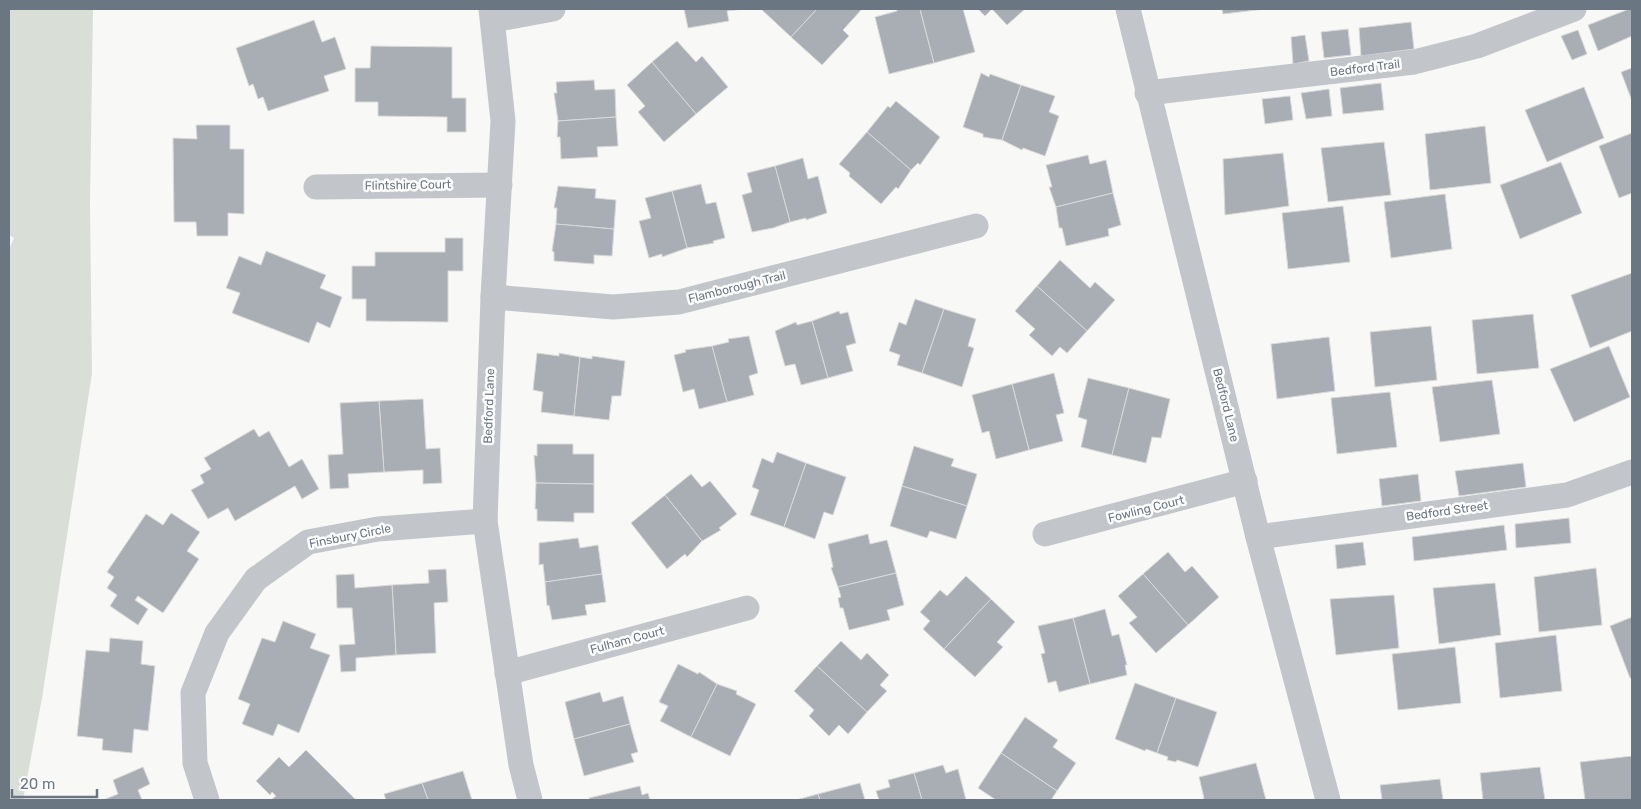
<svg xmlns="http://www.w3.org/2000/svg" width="1641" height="809" font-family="Rubik,sans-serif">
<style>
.green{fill:#d9ded7}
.building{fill:#a8aeb4;stroke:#dadad8}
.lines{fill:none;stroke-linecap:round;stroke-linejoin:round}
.minor{stroke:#c2c5c9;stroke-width:25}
.labels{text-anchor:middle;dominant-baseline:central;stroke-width:5;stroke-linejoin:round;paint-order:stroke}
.street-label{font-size:12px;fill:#6b7683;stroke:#fff}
</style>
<rect width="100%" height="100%" fill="#f8f8f6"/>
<polygon class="green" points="9,9 93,9 90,203 92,373 42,698 23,800 9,800 9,249 14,238 9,235"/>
<g class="building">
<polygon points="684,9 743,9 727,11 729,21 688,28"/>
<polygon points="761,9 817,9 791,37"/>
<polygon points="817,9 862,9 843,30 849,36 822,65 791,37"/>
<polygon points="897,9 920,9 934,63 889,74 875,17 897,11"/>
<polygon points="920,9 963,9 975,52 934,63"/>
<polygon points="978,9 1025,9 1007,25 992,9 985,16"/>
<polygon points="1222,9 1265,9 1223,14"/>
<polygon points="1629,9 1632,9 1632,36 1598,51 1588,25"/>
<polygon points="314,20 322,42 335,37 346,69 324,76 329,91 268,111 263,97 258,99 253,84 249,86 236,48"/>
<polygon points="1411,22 1414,49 1361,56 1359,28"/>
<polygon points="1348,29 1351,55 1324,58 1321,32"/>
<polygon points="1578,30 1587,54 1572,60 1561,36"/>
<polygon points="1305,35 1309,61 1293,64 1291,37"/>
<polygon points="677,41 696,62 702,56 728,87 696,114 652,62"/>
<polygon points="371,46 452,47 452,98 466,98 466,132 447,132 447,117 378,116 378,102 355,102 355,68 370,68"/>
<polygon points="652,62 696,114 664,142 638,112 645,106 627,85"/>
<polygon points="1632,68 1632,101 1621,72"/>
<polygon points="981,73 989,77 990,74 1021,85 1002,140 983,137 983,134 963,127"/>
<polygon points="594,80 595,90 615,89 616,117 558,121 554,93 557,93 556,82"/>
<polygon points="1381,83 1384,110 1343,114 1340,88"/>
<polygon points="1021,85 1055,96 1049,112 1059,116 1045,156 1023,148 1022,150 1002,140"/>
<polygon points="1584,87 1604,138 1547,162 1525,110"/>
<polygon points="1329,89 1332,116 1306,119 1301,93"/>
<polygon points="1290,96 1293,120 1265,124 1262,99"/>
<polygon points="896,101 940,137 920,165 918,163 911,170 867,132 888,106 890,108"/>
<polygon points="616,117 618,146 597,147 598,157 561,159 560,137 557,137 558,121"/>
<polygon points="196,125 230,125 230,149 244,149 244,214 228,213 228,236 197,236 196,222 174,222 173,138 197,139"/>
<polygon points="1485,126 1491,183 1430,190 1425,134"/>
<polygon points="867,132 911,170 898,189 896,187 881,204 849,176 850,173 839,164"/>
<polygon points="1632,133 1632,193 1619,198 1599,146"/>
<polygon points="1384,142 1391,195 1328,202 1321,148"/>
<polygon points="1283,153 1289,206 1225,215 1223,159"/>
<polygon points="1088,155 1090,164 1106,160 1113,193 1056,207 1049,187 1052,187 1046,165"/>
<polygon points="803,158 808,179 818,176 827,213 806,220 806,218 790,222 775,166"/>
<polygon points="1561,162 1582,213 1520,239 1500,185"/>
<polygon points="775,166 790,222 773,228 752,232 742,195 752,192 747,173"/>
<polygon points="701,184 706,204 716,202 725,238 713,241 714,243 687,248 672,191"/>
<polygon points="558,186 596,189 595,198 616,200 614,229 556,224 557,208 554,208"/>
<polygon points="672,191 687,248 662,257 662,254 649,258 639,221 651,218 645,198"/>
<polygon points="1113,193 1121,225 1108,229 1109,236 1066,246 1062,228 1059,228 1056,207"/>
<polygon points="1445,194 1452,249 1391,258 1384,202"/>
<polygon points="1343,206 1350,262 1288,269 1282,213"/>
<polygon points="556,224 614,229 612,256 594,255 594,264 554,261 554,252 552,251"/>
<polygon points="445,238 463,238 463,271 448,271 448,322 366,321 366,299 352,299 352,266 375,266 375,252 445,252"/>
<polygon points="266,251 326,275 320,288 342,297 330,328 317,322 309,343 232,313 240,293 226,288 239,256 261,265"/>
<polygon points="1060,260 1090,288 1095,282 1115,300 1087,331 1037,286"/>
<polygon points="1632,273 1632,331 1590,348 1571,295"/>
<polygon points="1037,286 1087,331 1067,353 1060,347 1052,356 1029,335 1035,329 1015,311"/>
<polygon points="915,299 944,309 922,373 897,365 900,355 889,351 899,322 906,325"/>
<polygon points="944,309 976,319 968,346 974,348 962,387 922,373"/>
<polygon points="839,311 840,314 848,312 856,343 846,346 853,371 828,378 812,321"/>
<polygon points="1533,314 1539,368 1477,374 1472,320"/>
<polygon points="812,321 828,378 801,385 795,364 785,366 775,331 796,322 797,325"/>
<polygon points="1431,326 1437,380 1375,387 1370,332"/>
<polygon points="749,336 758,373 749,376 754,395 727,402 712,346 729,342 728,339"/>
<polygon points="1329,337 1335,391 1277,399 1271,344"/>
<polygon points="712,346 727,402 699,409 694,389 683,392 674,355 686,352 685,350"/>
<polygon points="1609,346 1630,397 1574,422 1550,369"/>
<polygon points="537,353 559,356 559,353 580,357 574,416 541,412 543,392 533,390"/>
<polygon points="592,356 625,361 621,396 612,396 609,420 574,416 580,357 592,359"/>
<polygon points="1054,373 1064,413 1056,415 1063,441 1029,450 1012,384"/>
<polygon points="1088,378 1129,388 1112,455 1081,447 1087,420 1078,417"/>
<polygon points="1492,380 1500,434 1440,442 1432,387"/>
<polygon points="1012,384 1029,450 996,459 989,431 982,433 972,395"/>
<polygon points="1129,388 1170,399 1161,438 1152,437 1146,463 1112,455"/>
<polygon points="1390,392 1397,447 1337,454 1331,398"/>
<polygon points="423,399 426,449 440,448 442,483 423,484 423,470 384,472 379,401"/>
<polygon points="379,401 384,472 348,474 349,488 330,489 328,455 343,454 340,403"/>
<polygon points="254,429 259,437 269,431 289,467 302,459 319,489 302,499 295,486 235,521 228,508 208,519 191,490 204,483 200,475 211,469 204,458"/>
<polygon points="537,444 573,444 573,454 594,454 594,484 536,483 534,455 537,456"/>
<polygon points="914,446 954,459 951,466 977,474 967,506 902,486"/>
<polygon points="777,452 806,463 784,527 750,515 759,490 752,487 762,458 773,463"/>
<polygon points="806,463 846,477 833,515 824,512 815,539 784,527"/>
<polygon points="1523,463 1526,487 1459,496 1455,471"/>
<polygon points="691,474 702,487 710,481 737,514 719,528 721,530 702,541 665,495"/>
<polygon points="1418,474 1421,501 1382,506 1379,479"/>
<polygon points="536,483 594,484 594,513 574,513 574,522 537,521 537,509 535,509"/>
<polygon points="902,486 967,506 956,539 930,531 927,538 890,526"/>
<polygon points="665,495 702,541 687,557 685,554 667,569 631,523"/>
<polygon points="171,513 200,532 187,551 199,559 163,613 138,596 135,600 148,609 138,625 110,606 117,595 107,588 114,577 107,572 146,514 163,525"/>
<polygon points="1569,518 1571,543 1516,548 1515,524"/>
<polygon points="1504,525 1507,550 1414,561 1412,537"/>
<polygon points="868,534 870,544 887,540 896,573 838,587 831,568 833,567 828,544"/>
<polygon points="578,538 580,548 598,545 602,574 545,582 543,564 539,565 539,543"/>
<polygon points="1363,542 1366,565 1337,569 1335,545"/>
<polygon points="1168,552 1185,572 1192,566 1219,597 1188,625 1143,574"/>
<polygon points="1596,568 1602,625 1539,632 1534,577"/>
<polygon points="446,569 448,602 434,603 436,653 396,655 392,585 429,583 428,570"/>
<polygon points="896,573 904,605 887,610 890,620 849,630 843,608 840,608 838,598 841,597 838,587"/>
<polygon points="354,574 355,588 392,585 396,655 356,658 356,671 341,672 339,645 355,644 352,608 337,608 336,575"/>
<polygon points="602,574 606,602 585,605 587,615 552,620 549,605 547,606 545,582"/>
<polygon points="1143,574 1188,625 1156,653 1129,623 1137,617 1118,596"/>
<polygon points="966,576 991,599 944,649 923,629 930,621 920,612 940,590 947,596"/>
<polygon points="1495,583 1501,635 1439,644 1433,588"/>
<polygon points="1394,595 1399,648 1336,655 1330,599"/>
<polygon points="991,599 1015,622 997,642 1003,647 975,677 944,649"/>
<polygon points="1105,609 1112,636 1119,634 1127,665 1125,665 1127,675 1090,684 1073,618"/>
<polygon points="1632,617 1632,678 1630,678 1610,626"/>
<polygon points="1073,618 1090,684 1059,692 1056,681 1048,683 1041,654 1045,653 1038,626"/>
<polygon points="283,621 316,634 310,648 330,655 299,733 278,724 273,736 242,724 250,704 238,699 262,638 275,642"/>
<polygon points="1556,635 1562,691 1500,698 1495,643"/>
<polygon points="110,638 143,641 141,664 155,666 148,731 134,729 132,753 102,750 103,739 77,736 86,650 109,652"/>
<polygon points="841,641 861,660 867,653 889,675 880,685 887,691 867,712 817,666"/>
<polygon points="1455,647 1461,703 1398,710 1392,654"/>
<polygon points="678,664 698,674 699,672 717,684 691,737 660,721 668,706 659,702"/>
<polygon points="817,666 867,712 848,734 839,725 829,736 809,716 814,710 794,691"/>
<polygon points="1135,683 1176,698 1157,753 1146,749 1145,751 1115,739"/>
<polygon points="717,684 737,691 736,694 756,704 730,756 691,737"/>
<polygon points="600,692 603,702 623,696 630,724 574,739 565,702"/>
<polygon points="1176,698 1217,712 1198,767 1177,760 1176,762 1167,760 1168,757 1157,753"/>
<polygon points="1025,717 1058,740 1053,747 1076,763 1057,791 1001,753"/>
<polygon points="630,724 638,752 631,754 634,762 584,776 574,739"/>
<polygon points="306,750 355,799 359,800 271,800 276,796 272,792 270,795 256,781 279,757 289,767"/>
<polygon points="1001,753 1057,791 1051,800 996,800 978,788"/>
<polygon points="1632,756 1632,800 1585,800 1580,762"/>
<polygon points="1256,763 1266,800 1202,800 1204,798 1199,777"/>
<polygon points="943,765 946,773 958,769 966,800 922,800 914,773"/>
<polygon points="143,767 150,784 138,790 142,800 103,800 118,794 113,780"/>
<polygon points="1540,767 1545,800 1483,800 1480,773"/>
<polygon points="463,771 472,800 428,800 422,783"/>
<polygon points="914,773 922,800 879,800 876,791 890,787 888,780"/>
<polygon points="1440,779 1443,800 1382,800 1380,785"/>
<polygon points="422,783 428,800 386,800 384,794"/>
<polygon points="860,783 865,800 820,800 818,794"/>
<polygon points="640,786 642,795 648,793 650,800 590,800 589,798"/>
<polygon points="818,794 820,800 796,800"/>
</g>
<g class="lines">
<g class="minor">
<polyline points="491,9 503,121 493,297 485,521 521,765 530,800"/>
<polyline points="1128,9 1258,537 1328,800"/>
<polyline points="493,20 553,9"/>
<polyline points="1147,93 1414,62 1477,46 1574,9"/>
<polyline points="316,187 500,185"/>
<polyline points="493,297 613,307 679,302 976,226"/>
<polyline points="1045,534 1245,481"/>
<polyline points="1258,537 1567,495 1632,472"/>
<polyline points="507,673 747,608"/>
<polyline points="207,800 195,763 193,693 217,633 256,579 308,542 378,529 485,521"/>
</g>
</g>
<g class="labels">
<g class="street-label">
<text transform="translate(1365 68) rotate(-7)">Bedford Trail</text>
<text transform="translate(408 185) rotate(-1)">Flintshire Court</text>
<text transform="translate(737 287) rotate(-14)">Flamborough Trail</text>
<text transform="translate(1226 405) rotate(76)">Bedford Lane</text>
<text transform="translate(489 406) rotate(-88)">Bedford Lane</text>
<text transform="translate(1146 509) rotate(-14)">Fowling Court</text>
<text transform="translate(1447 511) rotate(-8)">Bedford Street</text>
<text transform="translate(350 536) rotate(-11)">Finsbury Circle</text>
<text transform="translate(627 640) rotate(-15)">Fulham Court</text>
</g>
</g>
<rect width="1641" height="809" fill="none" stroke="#6b7683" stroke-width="20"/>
<path d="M12 789v8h85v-8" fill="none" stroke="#6b7683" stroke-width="2.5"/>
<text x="20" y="789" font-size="15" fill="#6b7683" stroke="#ffffff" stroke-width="4" paint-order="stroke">20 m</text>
</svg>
